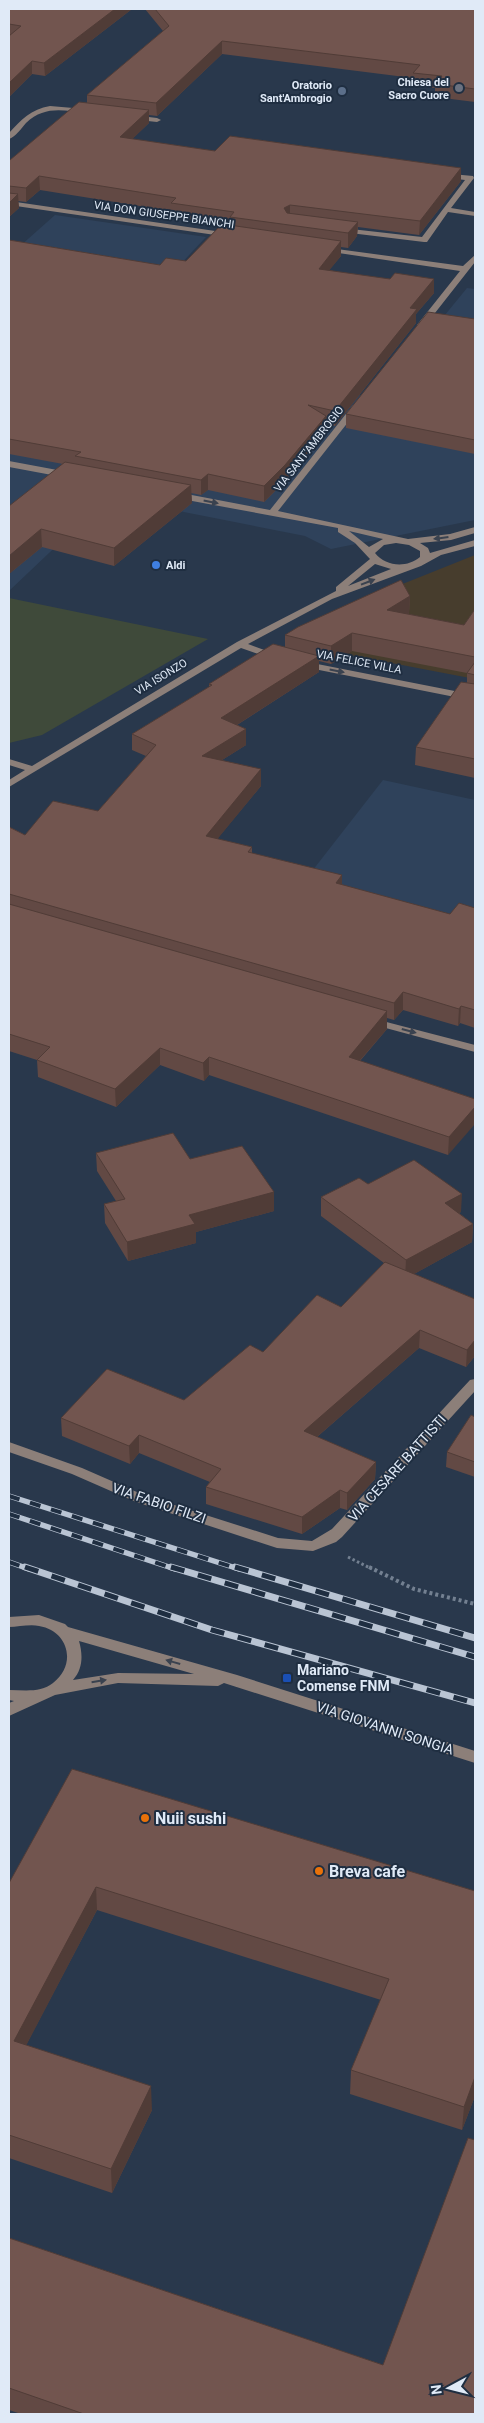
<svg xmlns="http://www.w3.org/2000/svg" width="484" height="2423" font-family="Roboto,sans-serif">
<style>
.built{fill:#2f425b}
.medical{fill:#473d2d}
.green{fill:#3f4a3a}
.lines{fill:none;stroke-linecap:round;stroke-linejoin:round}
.path-far1{stroke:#738091;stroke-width:3;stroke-dasharray:2.5 2.5;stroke-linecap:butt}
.path{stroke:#738091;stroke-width:4;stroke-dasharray:3 3;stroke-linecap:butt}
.minor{fill:#8c7f79;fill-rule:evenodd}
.rail-far1-casing{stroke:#b9c4d3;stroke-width:5.5}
.rail-casing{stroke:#b9c4d3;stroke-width:7}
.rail-far1{stroke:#1f2e41;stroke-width:4;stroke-dasharray:11;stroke-linecap:butt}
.rail{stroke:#1f2e41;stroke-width:5;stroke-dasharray:14;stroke-linecap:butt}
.wall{fill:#624944}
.shaded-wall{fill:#503c37}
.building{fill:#72554f;stroke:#503c37}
.oneway{fill:#3a424f}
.worship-dot{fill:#6b7280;stroke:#1f2e41;stroke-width:2}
.service-dot{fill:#5c6f8a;stroke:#1f2e41;stroke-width:2}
.shop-dot{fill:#3f7fe0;stroke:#1f2e41;stroke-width:2}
.transit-dot{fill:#1a4fb4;stroke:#1f2e41;stroke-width:2}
.food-dot{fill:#e8710a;stroke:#1f2e41;stroke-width:2}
.labels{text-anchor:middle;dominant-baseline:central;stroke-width:4;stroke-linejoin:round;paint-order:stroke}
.far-poi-label{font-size:11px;font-weight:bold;fill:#e0eaf7;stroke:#1f2e41;text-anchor:end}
.far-street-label{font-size:11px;fill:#e0eaf7;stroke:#1f2e41}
.street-label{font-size:14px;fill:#e0eaf7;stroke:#1f2e41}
.poi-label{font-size:14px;font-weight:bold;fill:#e0eaf7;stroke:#1f2e41;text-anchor:start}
.near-poi-label{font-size:16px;font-weight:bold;fill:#e0eaf7;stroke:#1f2e41;text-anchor:start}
</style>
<rect width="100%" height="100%" fill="#29384c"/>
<g class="built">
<polygon points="55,215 206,237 99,351 377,398 467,288 475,289 475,520 331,549 305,536 108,497 9,591 9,246 19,247"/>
<polygon points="383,780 475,800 475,923 302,884"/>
</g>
<polygon class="medical" points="475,555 475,679 287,643 370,597"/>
<polygon class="green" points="9,598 208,639 42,735 9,743"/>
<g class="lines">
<polyline class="path-far1" points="348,1557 372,1569"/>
<polyline class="path" points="369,1567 414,1589 475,1604"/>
<g class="minor">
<path d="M50 106 85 109 89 111 85 113C62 110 44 106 26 123 21 129 15 137 9 139V133C21 120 31 109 50 106Z"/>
<polygon points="132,115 157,118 161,120 157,122 129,119 129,115"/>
<polygon points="441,173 473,176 474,178 451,208 475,212 475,216 448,212 427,242 424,242 342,232 338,230 342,228 422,237 465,180 441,177"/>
<polygon points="9,201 229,233 233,235 229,237 9,205"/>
<polygon points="322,247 463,266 475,255 475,262 424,327 421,327 417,325 460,271 325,251 321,249"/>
<path d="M353 405 360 407 278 511 408 539 450 534 475 527V533L451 540 420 543 428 548 430 553 475 540V546L441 555 421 566 332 599 248 644 278 655V659H272L241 648 9 787V780L25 770 9 765V759L32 766 237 642 336 591V587L370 559 355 543 338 532V528L176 498 171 495 176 492 270 510ZM349 531 383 539 369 547ZM396 543 409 545 420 551V557C407 568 386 567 375 553L384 545ZM375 564 391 569 348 586Z"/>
<polygon points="9,461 68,472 72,475 68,478 9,467"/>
<polygon points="302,661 475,695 475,701 299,666 297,664"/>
<polygon points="371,1018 475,1045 475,1052 367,1023 365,1021"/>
<polygon points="475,1379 475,1391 342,1537 336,1542 313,1551 277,1548 136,1502 72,1474 9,1452 9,1442 82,1468 146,1496 278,1538 312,1541 332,1529 470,1380"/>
<path d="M39 1615 65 1624 68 1627 237 1675 475 1751V1763L224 1683 218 1686 118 1683 55 1695 9 1716V1703L14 1701 9 1700V1690C24 1690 41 1693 53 1683 77 1665 69 1631 39 1626 30 1624 18 1627 9 1627V1617ZM79 1641 194 1674 118 1673 73 1680C83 1669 83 1655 79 1641Z"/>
</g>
<defs>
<g id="rail-far1">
<polyline points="9,1496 239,1569"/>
<polyline points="9,1514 175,1569"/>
<polyline points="9,1562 29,1569"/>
</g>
<g id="rail">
<polyline points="25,1567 212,1630 475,1703"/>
<polyline points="171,1567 475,1657"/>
<polyline points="235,1567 475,1638"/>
</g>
</defs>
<use href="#rail-far1" class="rail-far1-casing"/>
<use href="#rail" class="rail-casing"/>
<use href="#rail-far1" class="rail-far1"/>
<use href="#rail" class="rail"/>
</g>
<g class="wall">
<polygon points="9,9 132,9 45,76 32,74 9,97"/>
<polygon points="145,9 475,9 475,102 435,97 435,88 413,86 413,78 222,54 157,116 149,115 149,123 132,139 215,151 461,168 461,181 419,235 358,227 357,236 348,248 341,247 341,256 329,270 434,293 416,314 416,323 335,426 326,424 326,431 285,481 264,502 208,490 201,495 191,493 192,503 114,566 42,547 9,574 63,464 9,454 9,240 160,265 186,261 222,224 171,217 171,211 40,190 26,202 18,201 19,208 9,217 9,160 10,160 87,103 87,95 163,31"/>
<polygon points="475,319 475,454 346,428 346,414"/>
<polygon points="410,596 409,613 408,614 464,625 475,609 475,778 415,765 416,747 467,683 467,673 352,651 331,664 319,661 319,672 237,725 246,729 246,745 222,760 261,786 217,839 252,847 252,853 342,885 450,914 475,908 475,1028 460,1023 458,1026 403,1010 394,1020 387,1018 387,1029 360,1061 475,1099 448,1155 209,1075 204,1081 160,1065 116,1107 38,1077 37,1060 9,1051 9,827 25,835 98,811 146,756 132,750 132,734 209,687 209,684 285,647 285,635"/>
<polygon points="96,1153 190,1159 274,1211 196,1232 196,1243 128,1261 105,1223 104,1204 116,1201 97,1171"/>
<polygon points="368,1184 461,1212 459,1213 473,1224 472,1242 414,1274 475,1299 475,1356 466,1367 419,1348 317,1437 376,1462 375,1479 347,1510 340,1508 302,1534 206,1504 206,1487 210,1482 139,1453 130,1464 62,1436 61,1418 184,1400 263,1352 341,1307 384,1263 321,1216 321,1197"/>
<polygon points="475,1417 475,1477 446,1467 447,1452"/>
<polygon points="9,1883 475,1891 475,2096 462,2130 350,2094 351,2070 381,2000 97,1910 26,2045 152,2110 112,2193 9,2158"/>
<polygon points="9,2238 383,2365 475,2414 21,2414 9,2410"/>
</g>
<g class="shaded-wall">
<polygon points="115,9 132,9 45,76 44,63"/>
<polygon points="222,41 222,54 157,116 156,103"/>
<polygon points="32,61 32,74 9,97 9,83"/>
<polygon points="149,110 149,123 120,151 120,137"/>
<polygon points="461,168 461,181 419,235 420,221"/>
<polygon points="39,176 40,190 26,202 26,188"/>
<polygon points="18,194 19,208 9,217 9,203"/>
<polygon points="290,205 290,219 284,208"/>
<polygon points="358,222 357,236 348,248 348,233"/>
<polygon points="341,241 341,256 319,283 319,269"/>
<polygon points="434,279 434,293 416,314 416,323 335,426 335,411 410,308"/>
<polygon points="326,416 326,431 285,481 264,502 264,486"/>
<polygon points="208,474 208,490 201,495 201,480"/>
<polygon points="191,485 192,503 114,566 114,548"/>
<polygon points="41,529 42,547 9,574 9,556"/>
<polygon points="410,596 409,613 386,628 387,610"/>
<polygon points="352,633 352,651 331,664 331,646"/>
<polygon points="319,656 319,672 221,735 221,718"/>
<polygon points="246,729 246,745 203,772 202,756"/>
<polygon points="261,769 261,786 206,853 206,836"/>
<polygon points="342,875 342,892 336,883"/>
<polygon points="403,992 403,1010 394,1020 394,1003"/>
<polygon points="461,1006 460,1023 458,1026 459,1009"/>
<polygon points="387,1011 387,1029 348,1074 349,1057"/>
<polygon points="160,1048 160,1065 116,1107 115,1089"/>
<polygon points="209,1057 209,1075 204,1081 203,1063"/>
<polygon points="475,1107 475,1124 448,1155 449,1137"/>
<polygon points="274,1192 274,1211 196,1232 196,1243 128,1261 127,1242 189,1215"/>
<polygon points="462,1194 461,1212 444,1221 445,1203"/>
<polygon points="473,1224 472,1242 405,1279 406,1260"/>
<polygon points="420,1330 419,1348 303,1449 304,1431"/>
<polygon points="475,1340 475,1356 466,1367 467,1350"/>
<polygon points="139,1435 139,1453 130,1464 129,1446"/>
<polygon points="376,1462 375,1479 347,1510 347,1493"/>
<polygon points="340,1490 340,1508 302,1534 302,1517"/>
<polygon points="96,1887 97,1910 16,2065 14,2041"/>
<polygon points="475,2077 475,2096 462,2130 464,2107"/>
<polygon points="151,2086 152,2110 112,2193 111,2169"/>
</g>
<g class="building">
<polygon points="9,9 115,9 44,63 32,61 9,83 9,36 21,26 9,24"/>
<polygon points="155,9 475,9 475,89 436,84 442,76 413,73 420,65 222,41 156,103 87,95 169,26"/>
<polygon points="79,102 149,110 120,137 215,151 230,136 461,168 420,221 290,205 284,208 287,213 358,222 348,233 230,217 234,212 171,203 176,198 39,176 26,188 9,186 9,160 10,160"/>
<polygon points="9,193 18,194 9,203"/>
<polygon points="222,224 341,241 319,269 390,279 395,273 434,279 410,308 417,309 335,411 308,405 326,416 285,465 264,486 208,474 201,480 75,456 81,452 9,439 9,240 160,265 166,258 186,261"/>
<polygon points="428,312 475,319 475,440 346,414"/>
<polygon points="65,462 191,485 114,548 41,529 9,556 9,506"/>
<polygon points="401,580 410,596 387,610 464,625 475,609 475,657 352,633 331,646 285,635 298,627"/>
<polygon points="273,644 319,656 221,718 246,729 202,756 261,769 206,836 252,847 248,852 342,875 336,883 450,914 459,903 475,908 475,1010 461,1006 459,1009 403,992 394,1003 9,894 9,827 25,835 53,801 98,811 156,745 132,734 212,685 209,684"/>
<polygon points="475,662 475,675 467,673"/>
<polygon points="461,682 475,684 475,759 416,747"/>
<polygon points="9,904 387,1011 349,1057 475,1099 475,1107 449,1137 209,1057 203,1063 160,1048 115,1089 37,1060 50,1047 9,1034"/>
<polygon points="173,1133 190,1159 242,1146 274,1192 189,1215 195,1224 127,1242 104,1204 125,1199 96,1153"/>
<polygon points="414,1160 462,1194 445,1203 473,1224 406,1260 321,1197 359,1178 368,1184"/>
<polygon points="385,1262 475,1299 475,1340 467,1350 420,1330 304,1431 376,1462 347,1493 340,1490 302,1517 206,1487 221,1469 139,1435 129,1446 61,1418 107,1369 184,1400 250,1345 263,1352 317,1295 341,1307"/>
<polygon points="471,1415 475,1417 475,1462 447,1452"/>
<polygon points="72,1769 475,1891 475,2077 464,2107 351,2070 389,1979 96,1887 14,2041 151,2086 111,2169 9,2135 9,1883"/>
<polygon points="468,2138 475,2140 475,2414 84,2414 9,2388 9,2238 383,2365"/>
</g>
<defs><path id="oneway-solid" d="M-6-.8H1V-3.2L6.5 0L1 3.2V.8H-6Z" transform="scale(1.25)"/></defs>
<g class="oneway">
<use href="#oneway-solid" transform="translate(211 502) rotate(11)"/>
<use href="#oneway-solid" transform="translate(441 538) rotate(173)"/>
<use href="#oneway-solid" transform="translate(368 582) rotate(-21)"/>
<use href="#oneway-solid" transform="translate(337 671) rotate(11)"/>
<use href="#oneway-solid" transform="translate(409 1031) rotate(15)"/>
<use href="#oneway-solid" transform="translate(173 1662) rotate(-164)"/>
<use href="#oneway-solid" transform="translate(99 1681) rotate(-9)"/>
</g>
<circle class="worship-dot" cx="459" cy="88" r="5"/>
<circle class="service-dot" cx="342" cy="91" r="5"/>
<circle class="shop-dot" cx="156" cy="565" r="5"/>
<rect class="transit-dot" x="282" y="1673" width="10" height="10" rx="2.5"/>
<g class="food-dot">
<circle cx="145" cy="1818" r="5"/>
<circle cx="319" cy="1871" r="5"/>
</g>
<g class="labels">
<g class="far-poi-label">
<text x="449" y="82">Chiesa del<tspan x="449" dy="13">Sacro Cuore</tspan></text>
<text x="332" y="85">Oratorio<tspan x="332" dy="13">Sant'Ambrogio</tspan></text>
<text x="166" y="565" text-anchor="start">Aldi</text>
</g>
<g class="far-street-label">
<text transform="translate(164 215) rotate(8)">VIA DON GIUSEPPE BIANCHI</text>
<text transform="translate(309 449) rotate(-52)">VIA SANT'AMBROGIO</text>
<text transform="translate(359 662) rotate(11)">VIA FELICE VILLA</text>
<text transform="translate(161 677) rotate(-31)">VIA ISONZO</text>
</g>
<g class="street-label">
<text transform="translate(397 1468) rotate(-48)">VIA CESARE BATTISTI</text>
<text transform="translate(159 1503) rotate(19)">VIA FABIO FILZI</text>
<text transform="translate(385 1728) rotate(18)">VIA GIOVANNI SONGIA</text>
</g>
<g class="poi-label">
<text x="297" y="1670">Mariano<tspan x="297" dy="16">Comense FNM</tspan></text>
</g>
<g class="near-poi-label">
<text x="155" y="1818">Nuii sushi</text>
<text x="329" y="1871">Breva cafe</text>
</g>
</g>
<rect width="484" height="2423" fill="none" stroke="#e0eaf7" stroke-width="20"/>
<g transform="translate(449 2388) rotate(263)" stroke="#1f2e41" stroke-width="4" paint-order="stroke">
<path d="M0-4L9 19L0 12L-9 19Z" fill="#e0eaf7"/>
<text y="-8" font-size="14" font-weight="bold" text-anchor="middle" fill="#e0eaf7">N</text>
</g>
</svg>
